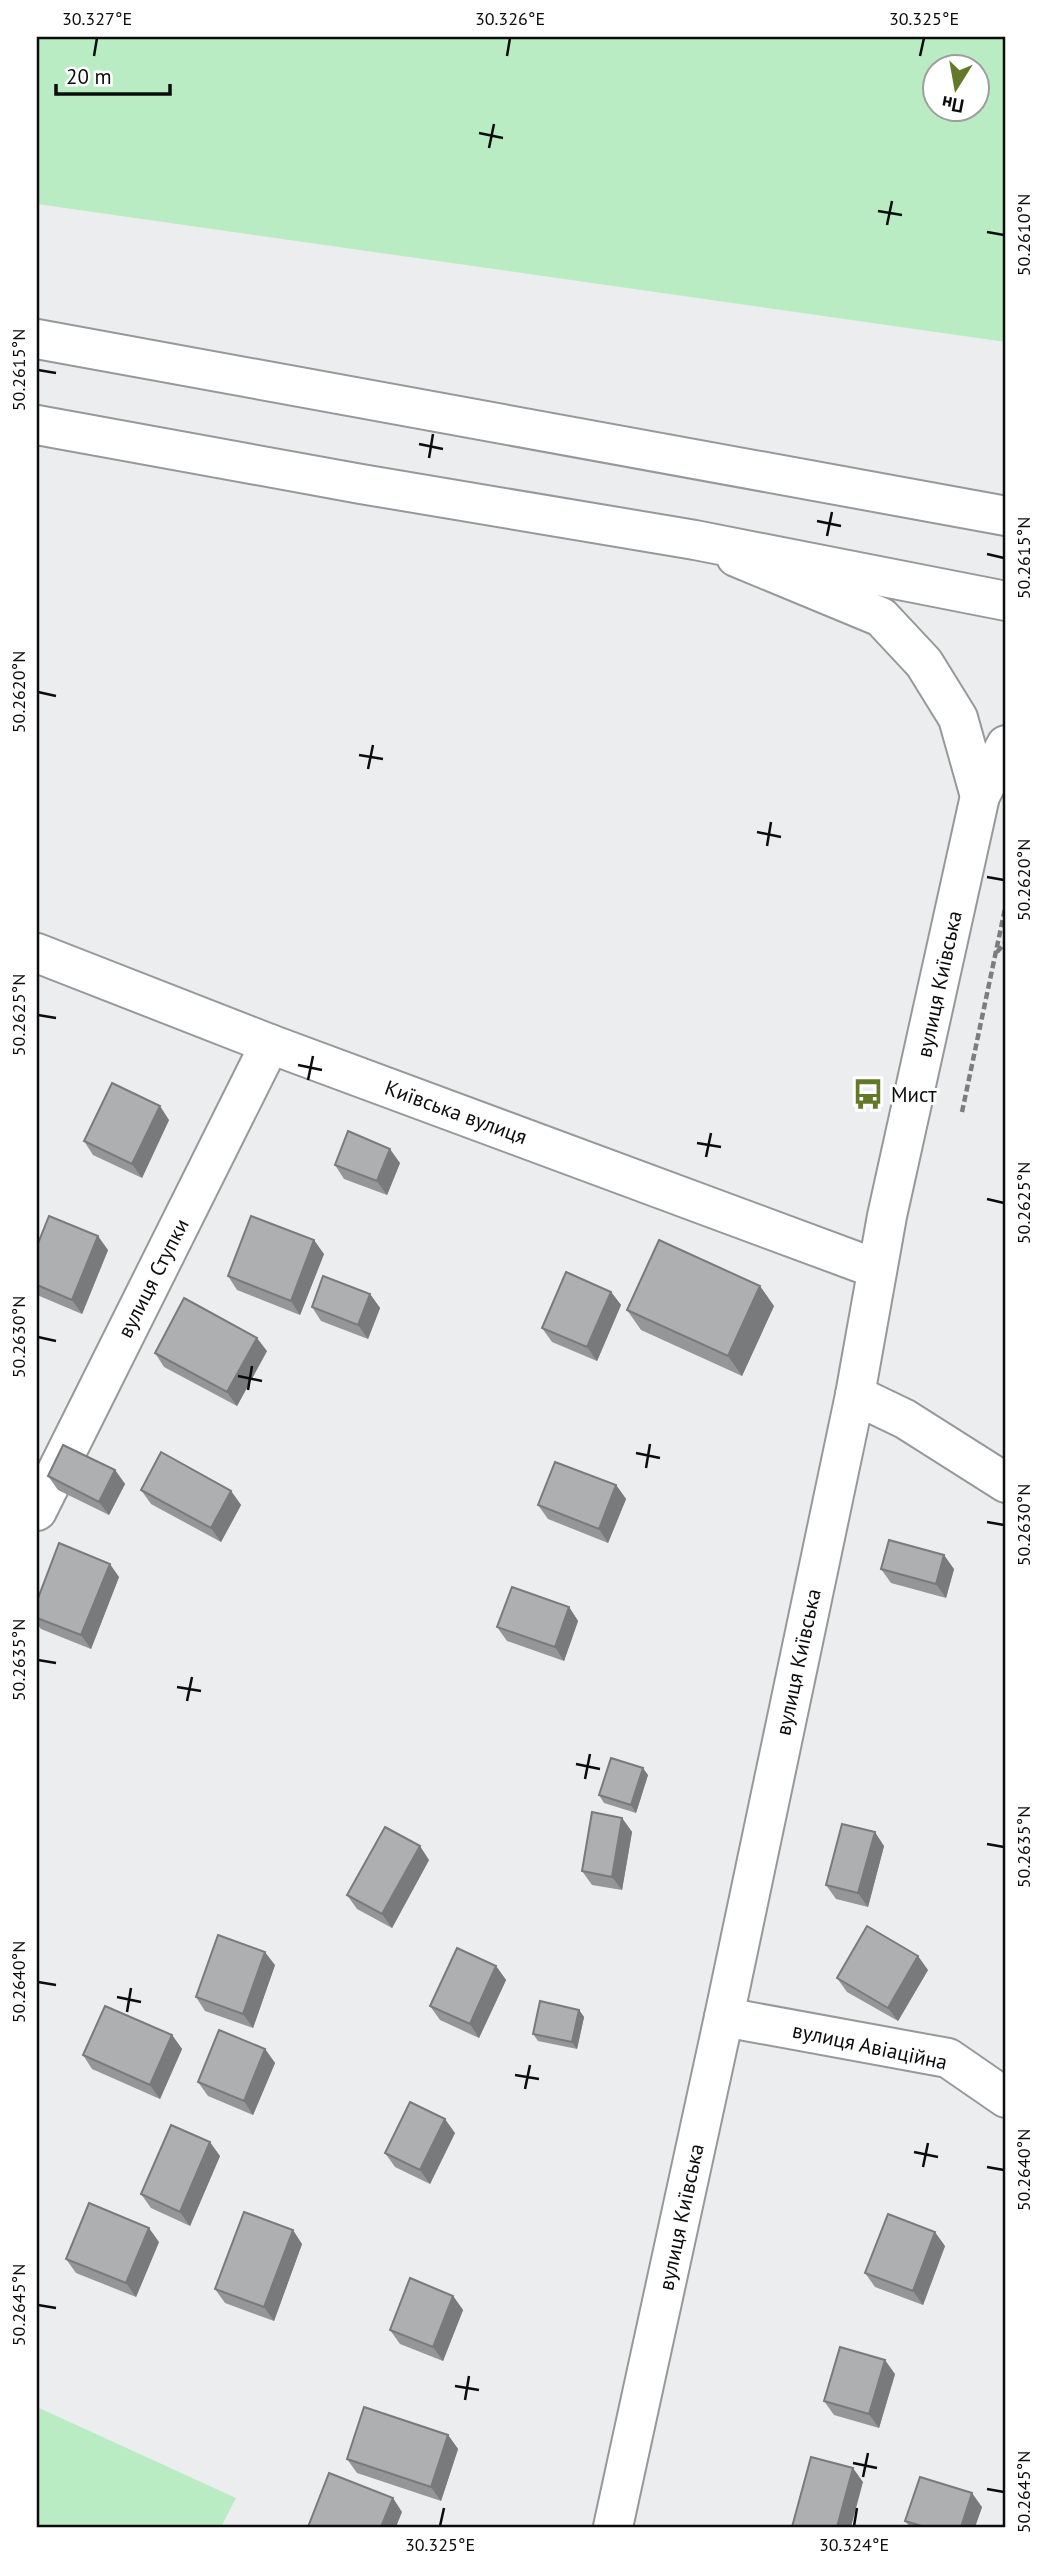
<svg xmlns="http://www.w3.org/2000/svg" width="1043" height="2564" font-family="'PT Sans',sans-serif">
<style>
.green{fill:#baecc3;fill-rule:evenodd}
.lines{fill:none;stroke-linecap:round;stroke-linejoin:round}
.minor-casing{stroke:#97989a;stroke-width:42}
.highway-casing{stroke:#97989a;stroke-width:42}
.path{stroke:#7d7d7f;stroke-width:4.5;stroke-dasharray:7 3.5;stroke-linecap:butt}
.minor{stroke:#fff;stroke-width:38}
.highway{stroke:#fff;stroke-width:38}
.wall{fill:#959697}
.shaded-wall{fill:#797a7b}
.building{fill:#adafb0;stroke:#797a7b;stroke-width:2}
.ticks{fill:none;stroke:#0c0c0d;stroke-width:2.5}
.labels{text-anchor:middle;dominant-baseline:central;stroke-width:6;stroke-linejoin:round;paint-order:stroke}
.street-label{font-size:21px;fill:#0c0c0d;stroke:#fff}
.poi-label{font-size:21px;fill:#0c0c0d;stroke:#fff;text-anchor:start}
.neatline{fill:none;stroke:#0c0c0d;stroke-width:2.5}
.ticks-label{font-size:18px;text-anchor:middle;fill:#0c0c0d}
</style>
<rect width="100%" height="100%" fill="#ecedef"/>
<g class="green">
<path d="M37 37H1006V342L37 204ZM934 66H976V108H934Z"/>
<polygon points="37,2407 236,2498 221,2527 37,2527"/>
</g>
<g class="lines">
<defs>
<g id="minor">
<polyline points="736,557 881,617 924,663 958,718 980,796"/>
<polyline points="37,953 270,1044 877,1269"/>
<polyline points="855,1395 905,1419 1006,1483"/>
<polyline points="37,1511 270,1044"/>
<polyline points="724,2017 948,2058 1006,2098"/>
<polyline points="613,2527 724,2017 855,1395 887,1216 980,796 1006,745"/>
</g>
<g id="highway">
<polyline points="37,339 1006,516"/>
<polyline points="37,425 361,484 695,540 1006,601"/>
</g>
</defs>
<use href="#minor" class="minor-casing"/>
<use href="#highway" class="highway-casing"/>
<g class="path">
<polyline points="997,952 1006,942"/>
<polyline points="962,1112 1006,904"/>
</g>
<use href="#minor" class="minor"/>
<use href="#highway" class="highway"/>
</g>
<g class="wall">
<polygon points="169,1120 142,1178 93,1155 84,1141"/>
<polygon points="400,1163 387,1195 344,1179 335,1165"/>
<polygon points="37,1246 108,1250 82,1314 37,1295"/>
<polygon points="324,1254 300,1315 237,1290 228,1276"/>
<polygon points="611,1292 621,1305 597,1361 552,1342 542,1328"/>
<polygon points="370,1294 380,1308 368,1339 321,1321 312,1307"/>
<polygon points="774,1306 742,1376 641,1330 627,1310"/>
<polygon points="267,1351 237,1406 164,1367 155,1353"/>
<polygon points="115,1470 125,1484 109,1515 58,1490 48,1476"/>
<polygon points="616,1485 626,1499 608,1543 548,1519 538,1505"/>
<polygon points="141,1490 231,1491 241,1505 221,1542 151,1504"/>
<polygon points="881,1569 954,1569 946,1598 891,1583"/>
<polygon points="119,1577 91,1649 41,1629 37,1624 37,1601"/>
<polygon points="569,1607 578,1621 564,1661 507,1641 497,1627"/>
<polygon points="648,1775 636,1813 604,1803 599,1795"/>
<polygon points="622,1818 632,1832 622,1890 592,1885 582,1871"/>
<polygon points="884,1846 868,1907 836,1899 826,1885"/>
<polygon points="429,1860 392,1928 357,1909 347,1895"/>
<polygon points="275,1965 253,2028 205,2011 196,1997"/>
<polygon points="496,1966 506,1980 479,2038 440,2020 430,2006"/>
<polygon points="928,1970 898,2021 847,1992 837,1978"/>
<polygon points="579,2010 584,2017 577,2049 538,2041 533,2034"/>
<polygon points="172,2035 182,2049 160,2099 92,2069 83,2055"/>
<polygon points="265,2049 275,2063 253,2115 208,2096 198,2082"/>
<polygon points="455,2133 430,2184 395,2167 385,2153"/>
<polygon points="220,2156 190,2226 151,2208 141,2194"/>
<polygon points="159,2242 136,2297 76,2273 66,2259"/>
<polygon points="302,2244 274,2321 225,2303 215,2289"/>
<polygon points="945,2246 923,2305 875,2287 865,2273"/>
<polygon points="453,2296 463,2310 443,2361 400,2344 390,2330"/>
<polygon points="895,2374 879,2428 834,2415 824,2401"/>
<polygon points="448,2435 458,2449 441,2501 357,2473 347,2459"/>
<polygon points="982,2507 975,2527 910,2527 905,2521"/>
</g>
<g class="shaded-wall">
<polygon points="160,1106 169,1120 142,1178 132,1164"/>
<polygon points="390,1149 400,1163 387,1195 377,1181"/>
<polygon points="98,1236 108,1250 82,1314 72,1300"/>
<polygon points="314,1240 324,1254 300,1315 291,1301"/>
<polygon points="760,1286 774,1306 742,1376 728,1356"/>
<polygon points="611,1292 621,1305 597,1361 587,1347"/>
<polygon points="370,1294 380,1308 368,1339 358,1325"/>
<polygon points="257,1338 267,1351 237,1406 227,1392"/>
<polygon points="115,1470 125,1484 109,1515 99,1502"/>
<polygon points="616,1485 626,1499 608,1543 599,1529"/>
<polygon points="231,1491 241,1505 221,1542 211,1528"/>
<polygon points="944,1555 954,1569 946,1598 936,1584"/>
<polygon points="110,1564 119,1577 91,1649 81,1635"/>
<polygon points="569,1607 578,1621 564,1661 555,1647"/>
<polygon points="643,1768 648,1775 636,1813 631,1805"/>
<polygon points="622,1818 632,1832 622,1890 612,1877"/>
<polygon points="875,1832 884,1846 868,1907 858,1893"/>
<polygon points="420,1846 429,1860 392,1928 382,1914"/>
<polygon points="265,1952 275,1965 253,2028 243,2014"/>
<polygon points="918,1956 928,1970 898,2021 888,2008"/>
<polygon points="496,1966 506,1980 479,2038 470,2024"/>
<polygon points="579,2010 584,2017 577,2049 572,2042"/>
<polygon points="172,2035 182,2049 160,2099 150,2085"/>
<polygon points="265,2049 275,2063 253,2115 244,2101"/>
<polygon points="445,2119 455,2133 430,2184 420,2170"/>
<polygon points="210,2142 220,2156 190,2226 180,2212"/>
<polygon points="149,2228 159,2242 136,2297 126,2283"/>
<polygon points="293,2230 302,2244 274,2321 264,2307"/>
<polygon points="935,2232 945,2246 923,2305 913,2291"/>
<polygon points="453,2296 463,2310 443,2361 433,2347"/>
<polygon points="885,2360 895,2374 879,2428 869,2414"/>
<polygon points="448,2435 458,2449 441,2501 431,2487"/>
<polygon points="853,2468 863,2482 851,2527 837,2527"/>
<polygon points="972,2493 982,2507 975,2527 961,2527"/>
<polygon points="393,2498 402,2512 396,2527 381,2527"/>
</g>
<g class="building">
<polygon points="112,1083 160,1106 132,1164 84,1141"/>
<polygon points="348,1131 390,1149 377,1181 335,1165"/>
<polygon points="49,1216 98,1236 72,1300 37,1285 37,1246"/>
<polygon points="251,1216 314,1240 291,1301 228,1276"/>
<polygon points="659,1240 760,1286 728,1356 627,1310"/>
<polygon points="566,1272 611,1292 587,1347 542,1328"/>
<polygon points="323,1276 370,1294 358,1325 312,1307"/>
<polygon points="184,1298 257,1338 227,1392 155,1353"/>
<polygon points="63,1445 115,1470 99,1502 48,1476"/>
<polygon points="161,1452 231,1491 211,1528 141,1490"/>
<polygon points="555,1462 616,1485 599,1529 538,1505"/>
<polygon points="889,1540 944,1555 936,1584 881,1569"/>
<polygon points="59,1543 110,1564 81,1635 37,1618 37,1601"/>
<polygon points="512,1587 569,1607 555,1647 497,1627"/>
<polygon points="611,1758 643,1768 631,1805 599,1795"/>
<polygon points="592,1812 622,1818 612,1877 582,1871"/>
<polygon points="842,1824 875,1832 858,1893 826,1885"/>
<polygon points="385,1827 420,1846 382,1914 347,1895"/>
<polygon points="867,1926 918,1956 888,2008 837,1978"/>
<polygon points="218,1935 265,1952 243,2014 196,1997"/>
<polygon points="457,1948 496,1966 470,2024 430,2006"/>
<polygon points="540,2001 579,2010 572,2042 533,2034"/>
<polygon points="105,2006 172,2035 150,2085 83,2055"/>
<polygon points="219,2030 265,2049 244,2101 198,2082"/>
<polygon points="410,2102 445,2119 420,2170 385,2153"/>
<polygon points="171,2125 210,2142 180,2212 141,2194"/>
<polygon points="89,2203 149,2228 126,2283 66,2259"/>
<polygon points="244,2212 293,2230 264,2307 215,2289"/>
<polygon points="888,2214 935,2232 913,2291 865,2273"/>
<polygon points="410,2278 453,2296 433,2347 390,2330"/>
<polygon points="840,2347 885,2360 869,2414 824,2401"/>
<polygon points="364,2407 448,2435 431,2487 347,2459"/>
<polygon points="811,2457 853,2468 837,2527 792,2527"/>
<polygon points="329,2473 393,2498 381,2527 308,2527"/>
<polygon points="920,2477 972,2493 961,2527 925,2527 905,2521"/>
</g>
<path class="ticks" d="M94 56 97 38M507 56 510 38M920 56 924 38M479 133 503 138M489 148 494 124M878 211 902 215M887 225 892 201M987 232 1004 235M38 370 56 373M419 444 443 449M429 458 433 434M817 521 841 526M827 536 832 512M987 554 1004 558M38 692 56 696M359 755 383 759M368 769 373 745M757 832 781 837M767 846 771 822M987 877 1004 880M38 1015 56 1018M298 1065 322 1070M308 1080 313 1056M697 1143 721 1147M706 1157 711 1133M987 1199 1004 1203M38 1337 56 1341M238 1376 262 1381M248 1390 252 1366M636 1453 660 1458M646 1468 650 1444M987 1522 1004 1525M38 1660 56 1663M177 1687 201 1691M187 1701 192 1677M576 1764 600 1769M585 1779 590 1754M987 1844 1004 1847M38 1982 56 1985M117 1997 141 2002M127 2012 131 1988M515 2075 539 2079M525 2089 530 2065M914 2152 938 2157M923 2167 928 2143M987 2167 1004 2170M38 2305 56 2308M455 2386 479 2390M465 2400 469 2376M853 2463 877 2468M863 2477 868 2453M987 2489 1004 2492M440 2526 444 2508M854 2526 857 2508"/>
<defs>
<symbol id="bus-bare" viewBox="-9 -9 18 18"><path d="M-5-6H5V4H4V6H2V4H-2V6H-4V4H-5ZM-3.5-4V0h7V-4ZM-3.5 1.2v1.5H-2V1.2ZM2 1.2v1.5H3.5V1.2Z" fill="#637929" stroke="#fff" stroke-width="2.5" paint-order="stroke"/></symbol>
</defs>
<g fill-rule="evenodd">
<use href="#bus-bare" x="846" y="1072" width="44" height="44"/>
</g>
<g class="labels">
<g class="street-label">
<text transform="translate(939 984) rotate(-78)">вулиця Київська</text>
<text transform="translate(456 1112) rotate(20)">Київська вулиця</text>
<text transform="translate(153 1278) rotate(-63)">вулиця Ступки</text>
<text transform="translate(798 1662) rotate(-78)">вулиця Київська</text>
<text transform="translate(870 2046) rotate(12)">вулиця Авіаційна</text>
<text transform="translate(681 2217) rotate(-78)">вулиця Київська</text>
</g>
<g class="poi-label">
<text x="891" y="1094">Мист</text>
</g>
</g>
<rect width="1043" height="2564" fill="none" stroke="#ffffff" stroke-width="77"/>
<g transform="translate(956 88) rotate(191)"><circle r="33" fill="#ffffff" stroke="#9e9e9e" stroke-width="2"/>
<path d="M0-5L12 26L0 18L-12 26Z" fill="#637929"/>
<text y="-10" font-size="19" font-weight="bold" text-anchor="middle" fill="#0c0c0d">Пн</text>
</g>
<path d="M56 84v10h114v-10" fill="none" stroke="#0c0c0d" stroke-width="3.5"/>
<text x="66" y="84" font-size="21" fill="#0c0c0d" stroke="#ffffff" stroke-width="5" paint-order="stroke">20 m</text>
<rect x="38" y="38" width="966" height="2488" class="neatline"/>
<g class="ticks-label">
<text x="97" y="25">30.327°E</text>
<text x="510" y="25">30.326°E</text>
<text x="924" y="25">30.325°E</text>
<text transform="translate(1024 235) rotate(-90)" y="6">50.2610°N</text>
<text transform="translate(19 370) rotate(-90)" y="6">50.2615°N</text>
<text transform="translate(1024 558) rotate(-90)" y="6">50.2615°N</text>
<text transform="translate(19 692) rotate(-90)" y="6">50.2620°N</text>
<text transform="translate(1024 880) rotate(-90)" y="6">50.2620°N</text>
<text transform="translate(19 1015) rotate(-90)" y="6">50.2625°N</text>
<text transform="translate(1024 1203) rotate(-90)" y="6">50.2625°N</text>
<text transform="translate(19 1337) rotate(-90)" y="6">50.2630°N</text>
<text transform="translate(1024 1525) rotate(-90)" y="6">50.2630°N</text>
<text transform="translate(19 1660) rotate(-90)" y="6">50.2635°N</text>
<text transform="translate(1024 1847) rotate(-90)" y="6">50.2635°N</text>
<text transform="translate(19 1982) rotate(-90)" y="6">50.2640°N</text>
<text transform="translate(1024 2170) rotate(-90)" y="6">50.2640°N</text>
<text transform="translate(19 2305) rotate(-90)" y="6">50.2645°N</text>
<text transform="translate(1024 2492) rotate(-90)" y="6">50.2645°N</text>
<text x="440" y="2551">30.325°E</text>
<text x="854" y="2551">30.324°E</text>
</g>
</svg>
